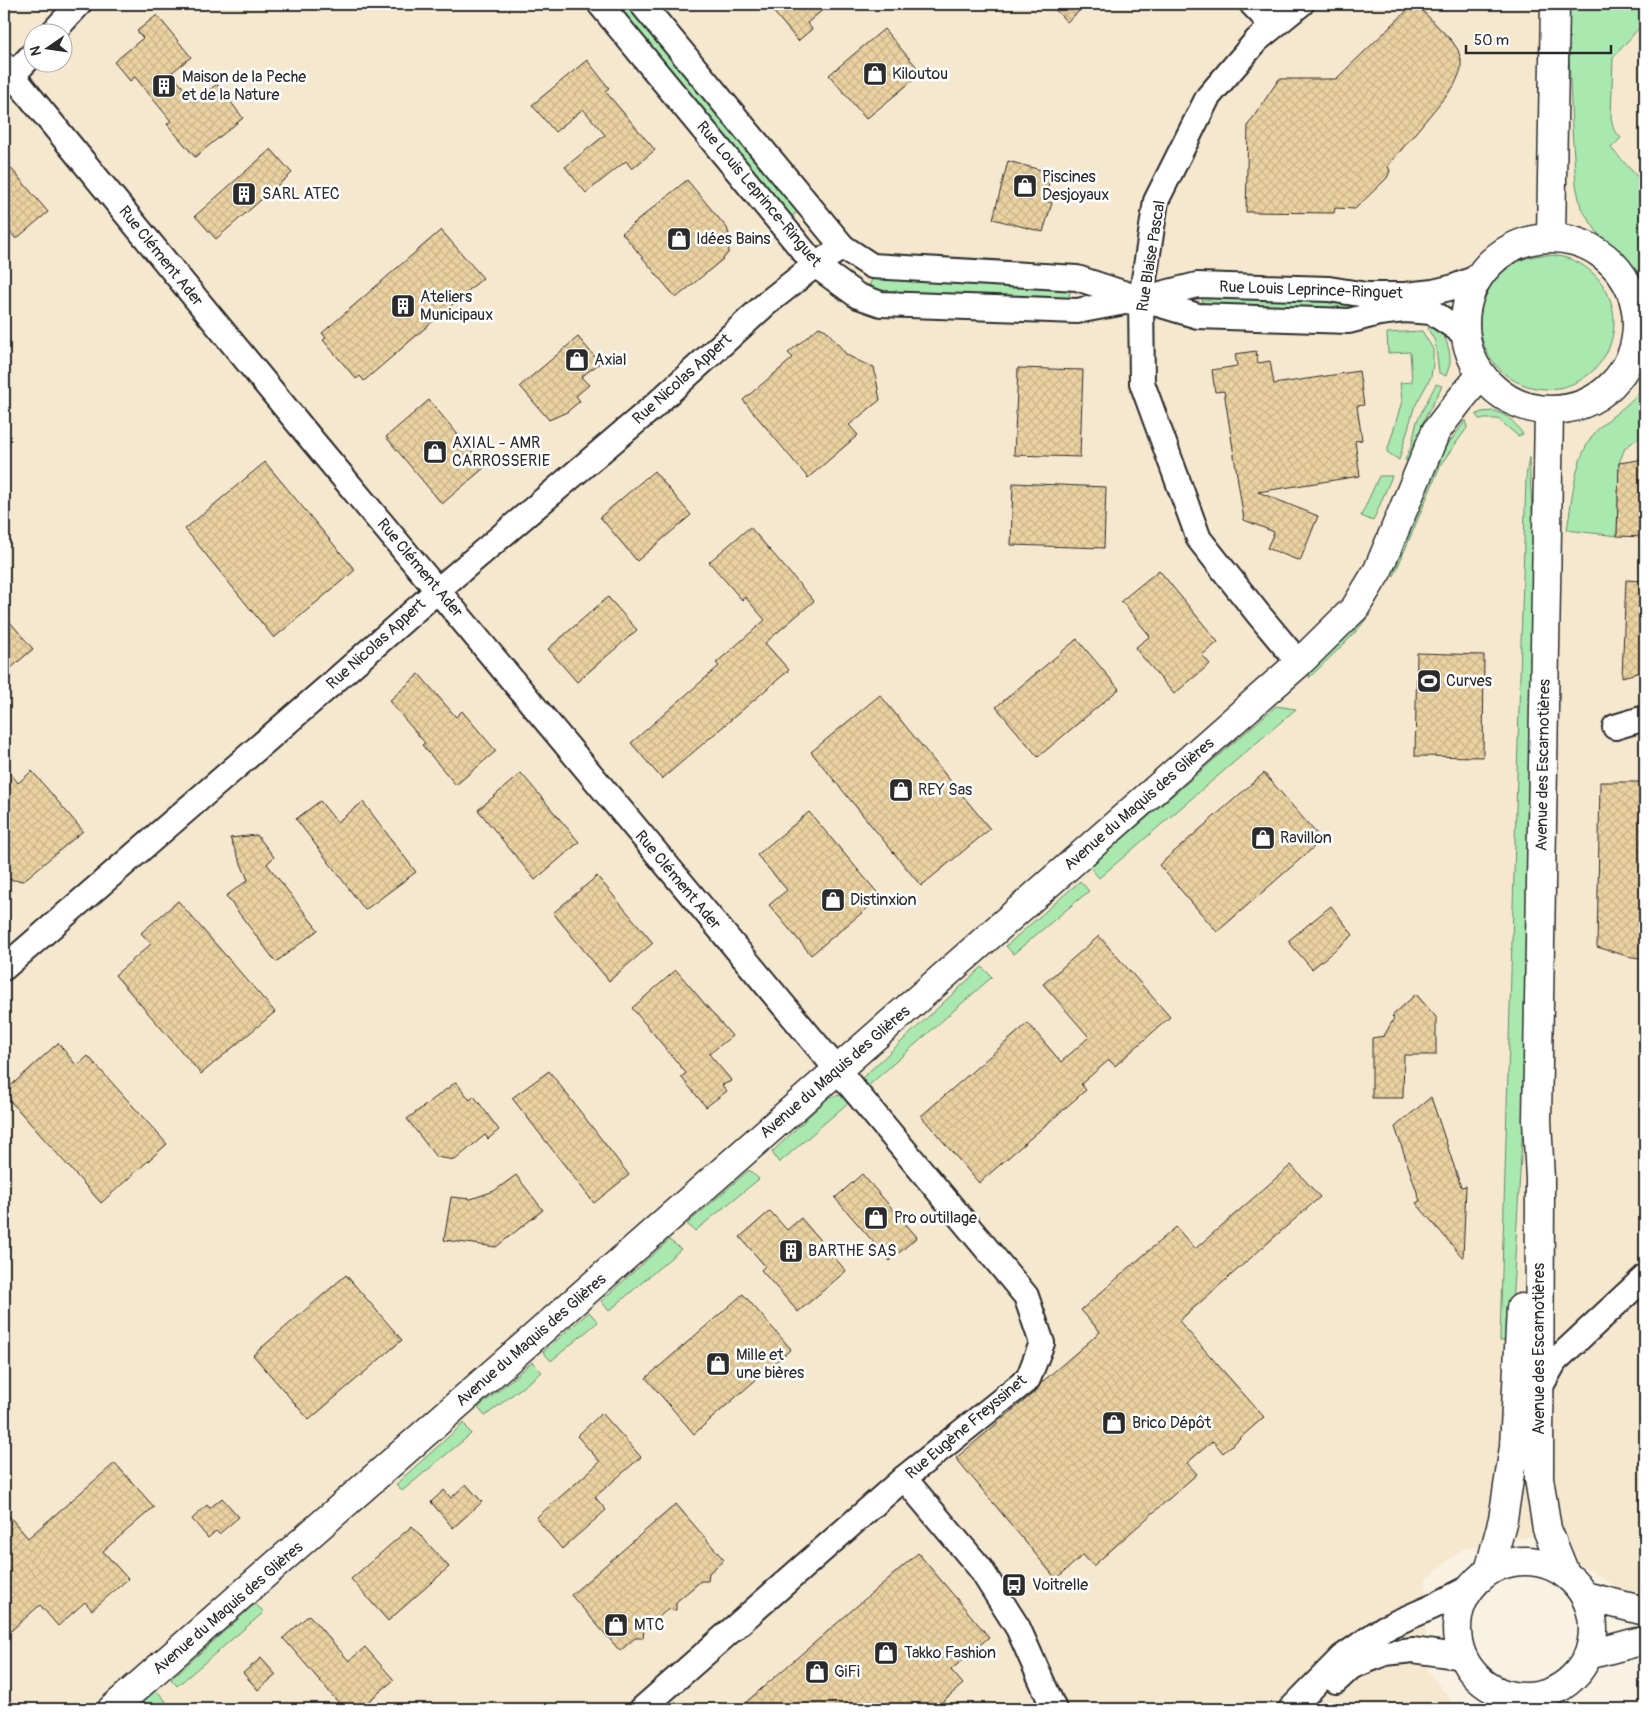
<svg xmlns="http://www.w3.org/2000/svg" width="1649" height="1713" font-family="Pangolin,sans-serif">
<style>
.built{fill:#f5e8cf;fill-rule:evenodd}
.grass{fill:#a9e8af;stroke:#6a8a6d}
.building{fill:url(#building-cross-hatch);stroke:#2b2b2b}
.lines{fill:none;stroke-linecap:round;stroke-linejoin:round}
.minor-casing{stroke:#2b2b2b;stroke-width:28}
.secondary-casing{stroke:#2b2b2b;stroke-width:31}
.primary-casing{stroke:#2b2b2b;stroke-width:31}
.minor{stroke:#fff;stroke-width:24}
.secondary{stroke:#fff;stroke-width:28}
.primary{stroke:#fff;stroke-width:28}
.labels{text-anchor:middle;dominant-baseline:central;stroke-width:5;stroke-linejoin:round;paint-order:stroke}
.poi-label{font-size:16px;fill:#2b2b2b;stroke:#fff;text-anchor:start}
.street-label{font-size:16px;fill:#2b2b2b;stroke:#fff}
</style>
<defs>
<pattern id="building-cross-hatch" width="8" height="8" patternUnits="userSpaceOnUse" patternTransform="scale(1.25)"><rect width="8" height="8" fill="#ebd2a1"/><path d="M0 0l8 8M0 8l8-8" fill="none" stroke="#cab48b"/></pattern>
</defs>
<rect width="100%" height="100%" fill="#f9f2e3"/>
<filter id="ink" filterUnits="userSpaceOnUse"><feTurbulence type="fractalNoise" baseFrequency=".02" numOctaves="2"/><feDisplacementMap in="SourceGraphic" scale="10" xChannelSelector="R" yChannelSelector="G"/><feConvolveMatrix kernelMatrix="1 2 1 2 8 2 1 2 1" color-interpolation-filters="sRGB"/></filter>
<g filter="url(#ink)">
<path class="built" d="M4 4H1645V1596L1619 1589 1535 1536 1463 1549 1426 1579 1427 1670 1458 1709H4ZM32 32H62V62H32Z"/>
<g class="grass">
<polygon points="608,4 634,4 804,207 786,221"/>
<polygon points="1567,4 1645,4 1645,21 1613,58 1611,118 1614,130 1621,138 1611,148 1645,185 1645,289 1625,257 1599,235 1581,208 1576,185 1572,129"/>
<circle cx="1547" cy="322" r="67"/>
<polygon points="875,274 1070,285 1069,304 866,291"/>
<polygon points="1203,290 1262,293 1373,305 1325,314 1202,309"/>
<path d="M1430 326C1445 327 1451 351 1450 364 1449 368 1447 372 1446 376L1439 373 1435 341 1428 329Z"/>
<polygon points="1422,331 1433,349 1433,364 1431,377 1414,408 1399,460 1387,452 1402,401 1400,383 1412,382 1410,352 1388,353 1387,333"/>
<polygon points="1436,384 1442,386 1422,424 1420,442 1412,462 1405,460 1411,447 1417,421"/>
<path d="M1645 384V433L1625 448 1619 463 1617 536 1567 530C1573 495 1574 452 1601 426 1617 412 1634 401 1645 384Z"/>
<path d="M1494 411C1510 416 1513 421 1523 434L1518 436 1498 419H1479L1476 415 1481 412Z"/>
<polygon points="1466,420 1467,428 1441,464 1394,576 1388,573 1436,460"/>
<polygon points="1529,457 1535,563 1531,677 1523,1122 1510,1341 1500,1341 1500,1338 1526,477"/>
<polygon points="1379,476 1392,476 1373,521 1361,516"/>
<polygon points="1366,610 1370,615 1351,637 1309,678 1311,668"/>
<polygon points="1276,706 1296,709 1099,878 1090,867"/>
<polygon points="1080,881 1089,891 1013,954 1006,946"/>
<polygon points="982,967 992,977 868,1086 861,1079"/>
<polygon points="841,1095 850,1101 779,1163 772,1152 829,1097"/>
<polygon points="749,1170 759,1179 695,1231 687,1224"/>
<polygon points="669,1240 681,1249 609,1311 601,1301"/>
<polygon points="589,1312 598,1322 551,1361 543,1352"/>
<polygon points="532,1362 542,1372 485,1416 478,1408"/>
<polygon points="464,1423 471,1434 402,1491 396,1484"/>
<polygon points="255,1604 264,1612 177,1686 171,1679"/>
<polygon points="156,1690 166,1701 155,1709 135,1709"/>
</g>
<g class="building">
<polygon points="767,4 830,4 807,23 812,29 798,41"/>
<polygon points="1050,4 1087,4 1067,22"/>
<polygon points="1414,4 1416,4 1452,41 1458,50 1461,60 1461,70 1454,86 1388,166 1390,171 1387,178 1355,209 1335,208 1334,213 1246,212 1248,125 1279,79 1336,79"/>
<polygon points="157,15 191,57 171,73 195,102 217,84 243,118 195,157 167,124 171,121 135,77 130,81 114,62 143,38 137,31"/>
<polygon points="884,29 922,73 866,119 829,75"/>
<polygon points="587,60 609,88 605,91 655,150 632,169 626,161 586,193 565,167 605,135 583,109 555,132 532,105"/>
<polygon points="271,149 292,173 216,239 195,216"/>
<polygon points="4,160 48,212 16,239 4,225"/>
<polygon points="1008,161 1052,173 1044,200 1052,203 1043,232 993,219"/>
<polygon points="687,180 727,228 731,241 728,253 723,259 676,298 622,233"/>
<polygon points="441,230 483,278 364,381 360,376 356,379 323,340 326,338 322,333"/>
<polygon points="819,327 826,330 847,355 863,363 874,367 880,400 849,425 858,435 808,478 743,400 793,358 788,353"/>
<polygon points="578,337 600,363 581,377 589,385 576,396 580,401 567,412 549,420 520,386"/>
<polygon points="1256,351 1258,363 1270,361 1274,384 1359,371 1364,405 1357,406 1362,440 1355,441 1360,476 1258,492 1318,516 1300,561 1267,548 1274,532 1244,520 1224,391 1215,392 1212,370 1237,366 1235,354"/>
<polygon points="1018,368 1083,370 1080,457 1014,455"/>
<polygon points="429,400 485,467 442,504 386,437"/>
<polygon points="1645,459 1645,537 1617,536 1619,463"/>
<polygon points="265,462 355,570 274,638 185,529"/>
<polygon points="654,471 691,515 637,561 600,517"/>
<polygon points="1013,483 1106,487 1104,548 1011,545"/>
<polygon points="750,527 814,601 765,643 789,670 662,779 631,743 719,666 716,663 765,620 745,597 742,600 709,562"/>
<polygon points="1159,570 1218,642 1202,655 1210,664 1174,694 1135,648 1150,636 1121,601"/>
<polygon points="1626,580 1645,581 1645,671 1622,677"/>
<polygon points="608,597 637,630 577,682 548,649"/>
<polygon points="4,615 33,649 4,674"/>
<polygon points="1077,639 1119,689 1038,757 996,707"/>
<polygon points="1417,653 1484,655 1483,757 1415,756"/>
<polygon points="419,674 456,717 462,711 496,751 456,785 422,745 425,743 389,701"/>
<polygon points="880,695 990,829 921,886 811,752"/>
<polygon points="4,765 18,783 32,771 83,831 23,881 4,879"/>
<polygon points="521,773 579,842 535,880 478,810"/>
<polygon points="1264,773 1322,840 1217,932 1159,865"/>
<polygon points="1600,782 1645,782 1645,959 1627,956 1597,947"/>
<polygon points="320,801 337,822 363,802 416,872 365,910 296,819"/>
<polygon points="809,812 881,897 811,955 769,905 787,890 757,855"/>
<polygon points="257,835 274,857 267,864 318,930 276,962 226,896 248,880 230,838"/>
<polygon points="597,876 653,943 609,981 553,913"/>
<polygon points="178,901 275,1012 201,1074 115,975 151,944 141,933"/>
<polygon points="1331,906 1353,935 1312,969 1288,941"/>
<polygon points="1099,936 1170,1017 1115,1066 1109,1060 1081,1084 1086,1090 979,1183 921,1116 1028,1023 1061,1062 1089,1037 1043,984"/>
<polygon points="676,970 732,1036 709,1054 732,1081 722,1085 727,1091 706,1107 681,1077 686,1073 632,1008"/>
<polygon points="1416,994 1436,1017 1436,1055 1404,1055 1403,1098 1372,1098 1372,1038 1384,1036 1394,1018 1392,1016"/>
<polygon points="58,1043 77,1066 88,1056 167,1144 101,1203 4,1094 4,1092"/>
<polygon points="549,1071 629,1175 594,1203 512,1098"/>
<polygon points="456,1082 470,1100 474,1096 499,1130 488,1139 485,1135 455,1160 436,1157 407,1119"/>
<polygon points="1431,1097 1461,1187 1466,1186 1463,1258 1416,1203 1420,1201 1395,1127"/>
<polygon points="1291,1165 1320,1197 1179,1321 1264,1417 1223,1453 1213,1441 1187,1463 1197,1474 1093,1566 1083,1555 1056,1579 956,1458 1037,1390 1041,1383 1100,1332 1081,1310 1138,1260 1176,1227 1195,1249"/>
<polygon points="862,1174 917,1237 890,1261 835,1198"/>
<polygon points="516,1175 543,1210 496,1247 444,1240 451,1197 471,1199 494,1191"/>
<polygon points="770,1211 787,1230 801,1218 846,1271 798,1312 761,1270 765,1266 740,1237"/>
<polygon points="346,1275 402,1340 309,1420 253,1355"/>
<polygon points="743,1294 791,1349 694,1434 646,1378"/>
<polygon points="602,1413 641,1457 595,1497 606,1510 562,1549 536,1518 600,1462 577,1436"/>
<polygon points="115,1463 154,1507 103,1551 128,1579 92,1610 85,1602 58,1626 40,1605 4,1637 4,1510 28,1538"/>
<polygon points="466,1484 482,1502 453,1528 431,1502 444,1490 451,1498"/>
<polygon points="222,1498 239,1517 219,1534 216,1531 208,1538 192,1519 207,1505 210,1508"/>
<polygon points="676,1504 724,1560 709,1573 708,1581 701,1581 676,1602 676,1610 668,1609 644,1630 643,1638 635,1638 620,1651 571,1595"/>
<polygon points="412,1526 449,1567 388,1621 351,1579"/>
<polygon points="918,1553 989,1637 951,1670 963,1684 934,1709 738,1709"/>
<polygon points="309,1615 349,1661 365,1647 394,1680 359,1709 344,1709 283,1638"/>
<polygon points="261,1658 276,1675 258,1690 243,1673"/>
</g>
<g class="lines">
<defs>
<g id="minor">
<polyline points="600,4 815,265 858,296 881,304 1077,311 1141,299 1198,316 1349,321 1379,313 1404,310 1432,312 1465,334"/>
<polyline points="642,4 843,247 872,266 1077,278 1141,299 1197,285 1329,289 1366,295 1405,295 1433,292 1454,287 1479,277"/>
<polyline points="1252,4 1273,26"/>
<polyline points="53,32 79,4"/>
<polyline points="4,65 312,440 1026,1296 1042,1343 1028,1379 904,1478 642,1709"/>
<polyline points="4,84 32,55"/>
<polyline points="1638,326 1645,327"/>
<polyline points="1299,663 1259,615 1199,539 1142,383 1141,299 1156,201 1208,97 1257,40 1301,4"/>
<polyline points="1615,727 1645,718"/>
<polyline points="4,968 328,687 438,590 653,407 767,303 815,265 843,247"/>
<polyline points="1538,1391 1555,1361 1645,1277"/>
<polyline points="904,1478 980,1568 1018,1628 1054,1709"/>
<polyline points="1336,1681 1351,1667 1385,1653 1413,1650 1463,1657"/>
<polyline points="1291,1709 1342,1657 1384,1628 1432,1607 1471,1587"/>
</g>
<g id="secondary">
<polyline points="1551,237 1555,4"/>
<circle cx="1551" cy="324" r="86"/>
<polyline points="1549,411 1537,1120 1540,1179 1539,1478 1547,1529 1565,1573"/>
<circle cx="1525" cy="1629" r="68"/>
<polyline points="1489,1571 1503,1519 1514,1447 1521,1308"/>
<polyline points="112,1709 1299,663 1355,608 1378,570 1436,431 1459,401 1481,375"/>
</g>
<g id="primary">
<polyline points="1585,1596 1645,1611"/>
<polyline points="1588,1655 1637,1642 1645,1642"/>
</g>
</defs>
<use href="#minor" class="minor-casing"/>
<use href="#secondary" class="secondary-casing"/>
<use href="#primary" class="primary-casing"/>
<use href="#minor" class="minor"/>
<use href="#secondary" class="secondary"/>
<use href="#primary" class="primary"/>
</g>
</g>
<defs>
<symbol id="shop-square" viewBox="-11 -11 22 22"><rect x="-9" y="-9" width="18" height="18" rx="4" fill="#2b2b2b" stroke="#fff"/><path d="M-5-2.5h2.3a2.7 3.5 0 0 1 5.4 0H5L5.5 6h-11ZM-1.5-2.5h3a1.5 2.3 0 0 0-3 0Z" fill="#fff"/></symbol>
<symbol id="building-square" viewBox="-11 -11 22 22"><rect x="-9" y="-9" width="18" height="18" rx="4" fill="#2b2b2b" stroke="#fff"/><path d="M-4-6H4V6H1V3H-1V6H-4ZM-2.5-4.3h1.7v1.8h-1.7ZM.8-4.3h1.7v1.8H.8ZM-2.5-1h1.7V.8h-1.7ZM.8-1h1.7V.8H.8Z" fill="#fff"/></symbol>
<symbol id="stadium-square" viewBox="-11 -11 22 22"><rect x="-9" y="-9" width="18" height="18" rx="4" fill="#2b2b2b" stroke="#fff"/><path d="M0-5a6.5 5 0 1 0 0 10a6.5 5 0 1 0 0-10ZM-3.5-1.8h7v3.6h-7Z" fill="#fff"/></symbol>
<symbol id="bus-square" viewBox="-11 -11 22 22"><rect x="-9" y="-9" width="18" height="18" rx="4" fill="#2b2b2b" stroke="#fff"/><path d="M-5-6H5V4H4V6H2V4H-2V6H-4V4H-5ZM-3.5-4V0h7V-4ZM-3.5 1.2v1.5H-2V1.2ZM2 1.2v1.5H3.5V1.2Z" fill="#fff"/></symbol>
</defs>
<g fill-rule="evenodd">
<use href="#shop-square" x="861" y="60" width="28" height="28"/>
<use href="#building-square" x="150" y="72" width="28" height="28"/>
<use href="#shop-square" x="1011" y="172" width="28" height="28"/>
<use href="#building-square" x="230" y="180" width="28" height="28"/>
<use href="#shop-square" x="665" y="225" width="28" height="28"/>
<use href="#building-square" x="389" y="292" width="28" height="28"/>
<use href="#shop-square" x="563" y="346" width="28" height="28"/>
<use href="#shop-square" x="421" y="438" width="28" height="28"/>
<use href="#stadium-square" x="1415" y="667" width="28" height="28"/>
<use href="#shop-square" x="887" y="776" width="28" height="28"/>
<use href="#shop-square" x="1249" y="824" width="28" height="28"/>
<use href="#shop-square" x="819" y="886" width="28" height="28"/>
<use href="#shop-square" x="862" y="1204" width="28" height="28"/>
<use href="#building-square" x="777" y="1237" width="28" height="28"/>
<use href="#shop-square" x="704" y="1350" width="28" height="28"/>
<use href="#shop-square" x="1100" y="1409" width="28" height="28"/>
<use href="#bus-square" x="1000" y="1571" width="28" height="28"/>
<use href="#shop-square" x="602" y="1611" width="28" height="28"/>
<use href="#shop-square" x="872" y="1639" width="28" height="28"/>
<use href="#shop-square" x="803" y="1658" width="28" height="28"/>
</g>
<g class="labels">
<g class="poi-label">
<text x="892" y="74">Kiloutou</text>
<text x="182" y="77">Maison de la Peche<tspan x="182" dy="18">et de la Nature</tspan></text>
<text x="1042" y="177">Piscines<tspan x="1042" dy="18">Desjoyaux</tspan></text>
<text x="262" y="194">SARL ATEC</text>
<text x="696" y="239">Idées Bains</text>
<text x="420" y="297">Ateliers<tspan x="420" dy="18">Municipaux</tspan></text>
<text x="594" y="360">Axial</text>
<text x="452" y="443">AXIAL - AMR<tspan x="452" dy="18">CARROSSERIE</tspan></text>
<text x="1446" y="681">Curves</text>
<text x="918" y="790">REY Sas</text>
<text x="1280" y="838">Ravillon</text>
<text x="850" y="900">Distinxion</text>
<text x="894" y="1218">Pro outillage</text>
<text x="808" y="1251">BARTHE SAS</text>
<text x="736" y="1355">Mille et<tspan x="736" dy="18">une bières</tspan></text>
<text x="1132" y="1423">Brico Dépôt</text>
<text x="1032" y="1585">Voitrelle</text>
<text x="634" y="1625">MTC</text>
<text x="904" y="1653">Takko Fashion</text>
<text x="834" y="1672">GiFi</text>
</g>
<g class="street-label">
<text transform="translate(759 194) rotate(50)">Rue Louis Leprince-Ringuet</text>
<text transform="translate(161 256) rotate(51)">Rue Clément Ader</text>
<text transform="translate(1151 256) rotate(-81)">Rue Blaise Pascal</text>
<text transform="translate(1311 290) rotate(2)">Rue Louis Leprince-Ringuet</text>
<text transform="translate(682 379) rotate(-42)">Rue Nicolas Appert</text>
<text transform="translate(420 568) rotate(50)">Rue Clément Ader</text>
<text transform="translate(376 644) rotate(-42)">Rue Nicolas Appert</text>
<text transform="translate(1543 765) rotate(-89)">Avenue des Escarnotières</text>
<text transform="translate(1139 804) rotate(-41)">Avenue du Maquis des Glières</text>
<text transform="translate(678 880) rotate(50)">Rue Clément Ader</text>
<text transform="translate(835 1072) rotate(-41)">Avenue du Maquis des Glières</text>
<text transform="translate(531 1340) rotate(-41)">Avenue du Maquis des Glières</text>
<text transform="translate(1539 1349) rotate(-90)">Avenue des Escarnotières</text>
<text transform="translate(966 1427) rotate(-40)">Rue Eugène Freyssinet</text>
<text transform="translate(228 1608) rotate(-41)">Avenue du Maquis des Glières</text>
</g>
</g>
<rect width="1649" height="1713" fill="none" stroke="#fff" stroke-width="20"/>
<rect x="10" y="10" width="1629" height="1693" fill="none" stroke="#2b2b2b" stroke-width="2" filter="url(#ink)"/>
<g transform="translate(48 48) rotate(257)"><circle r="24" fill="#ffffff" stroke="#aaaaaa"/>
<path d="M0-4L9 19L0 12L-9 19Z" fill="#2b2b2b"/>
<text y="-8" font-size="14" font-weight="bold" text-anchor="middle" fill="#2b2b2b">N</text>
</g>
<path d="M1466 45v8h145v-8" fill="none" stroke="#2b2b2b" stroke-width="2.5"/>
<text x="1474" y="45" font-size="15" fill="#2b2b2b" stroke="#ffffff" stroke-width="4" paint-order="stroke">50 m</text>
</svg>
